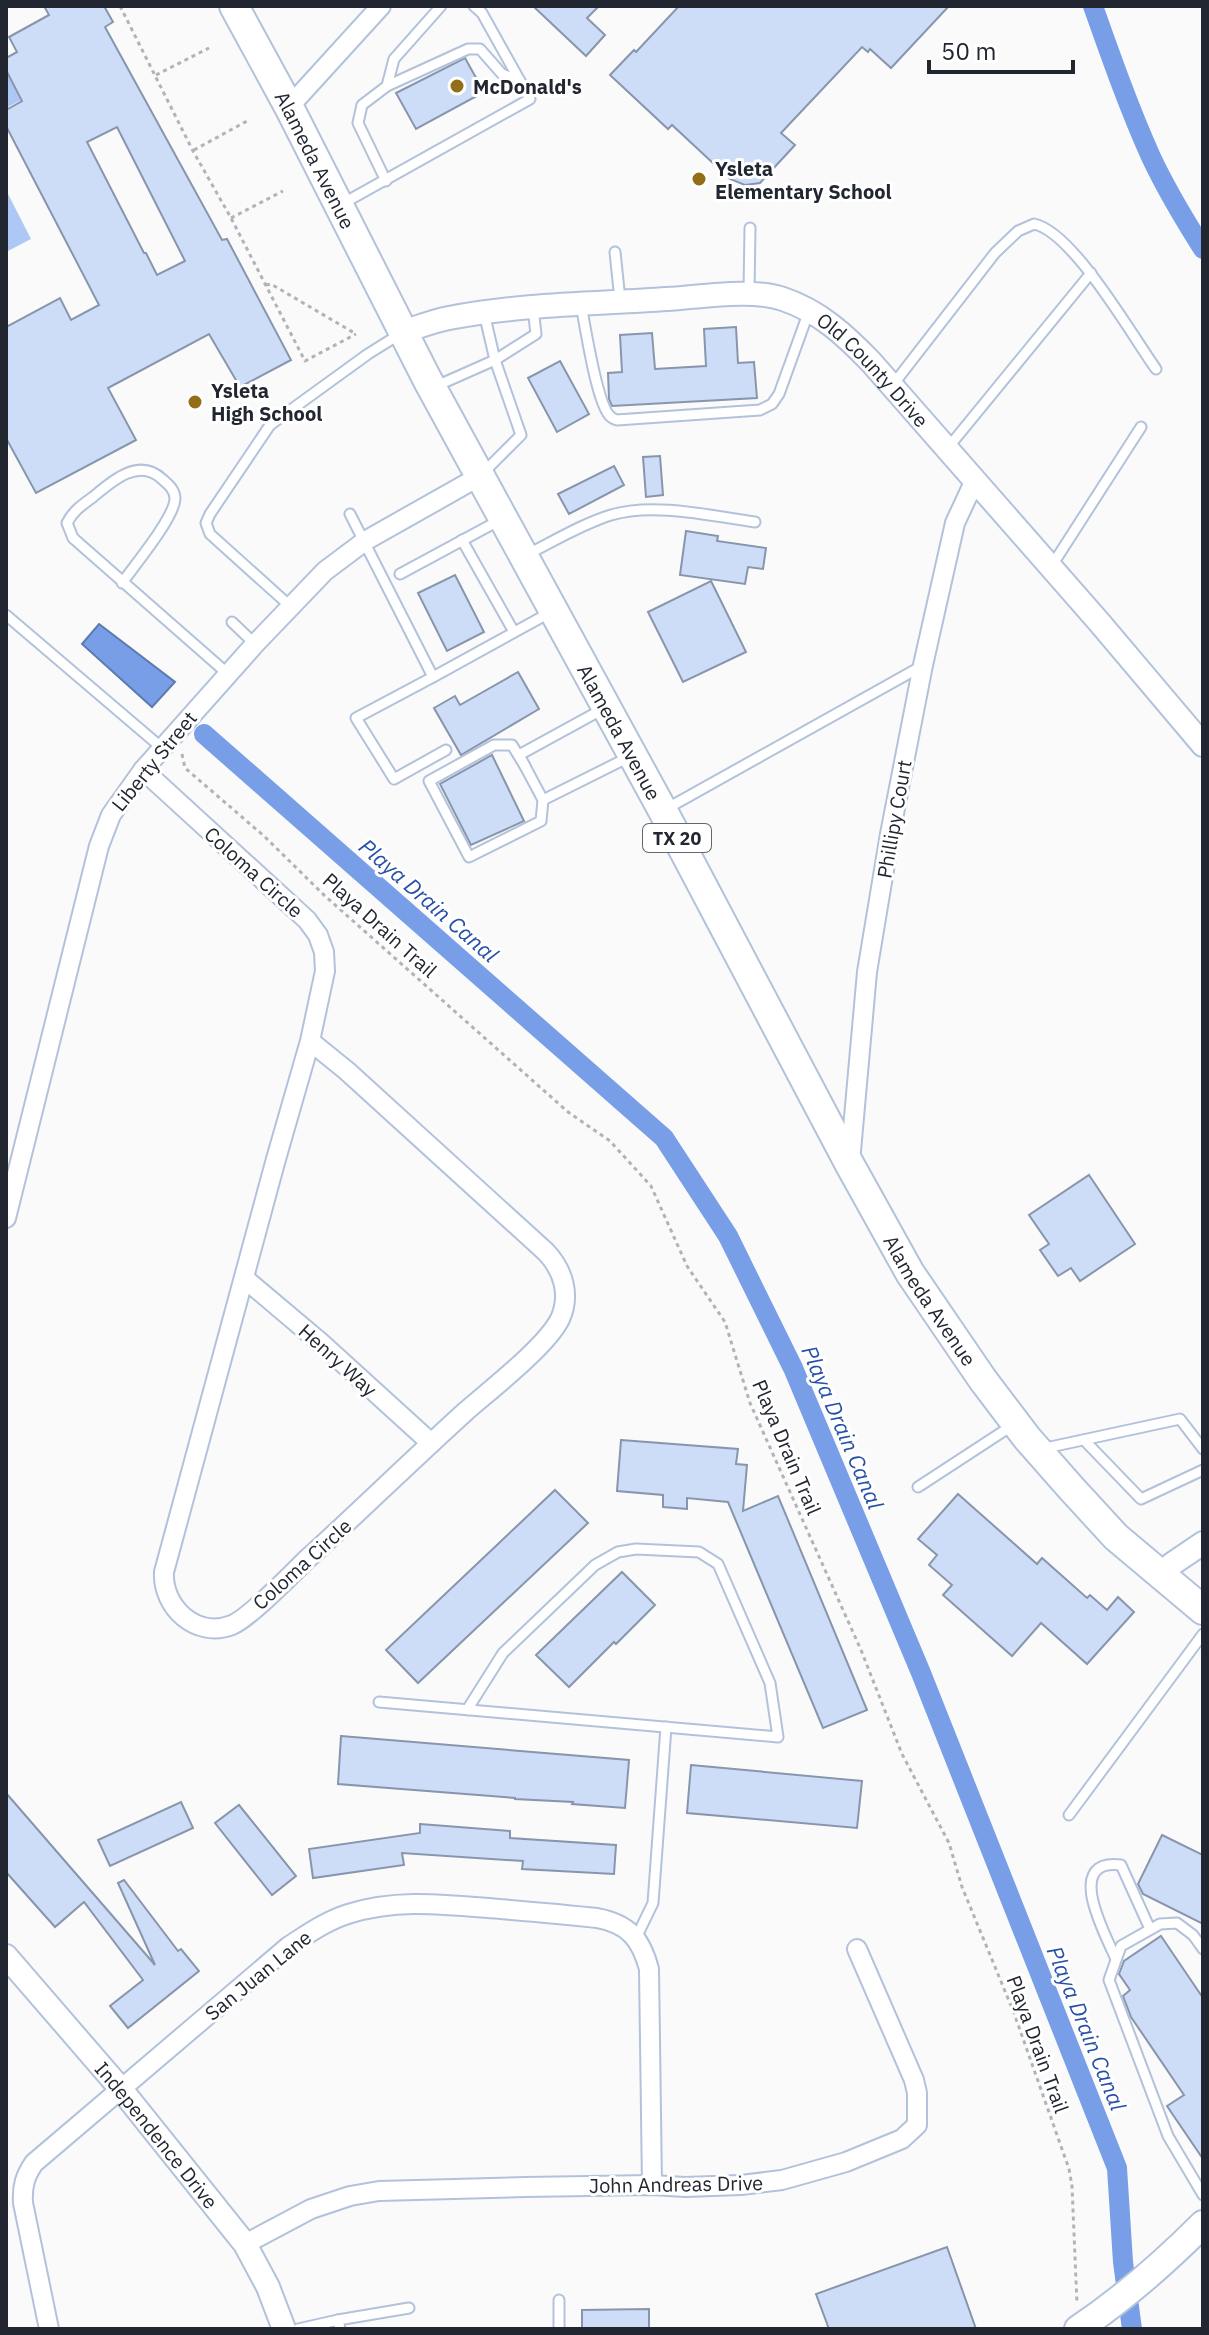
<svg xmlns="http://www.w3.org/2000/svg" width="1209" height="2335" font-family="'IBM Plex Sans',sans-serif">
<style>
.green{fill:#aec8f5}
.water{fill:#779ee7;stroke:#5d7ab0;stroke-width:2}
.lines{fill:none;stroke-linecap:round;stroke-linejoin:round}
.canal{stroke:#779ee7;stroke-width:20}
.building{fill:#ceddf7;stroke:#8795ad;stroke-width:2;fill-rule:evenodd}
.service-casing{stroke:#b3c2db;stroke-width:13}
.minor-casing{stroke:#b3c2db;stroke-width:22}
.tertiary-casing{stroke:#b3c2db;stroke-width:26}
.secondary-casing{stroke:#b3c2db;stroke-width:30}
.primary-casing{stroke:#b3c2db;stroke-width:32}
.path{stroke:#b1b3b6;stroke-width:3;stroke-dasharray:4 4;stroke-linecap:butt}
.service{stroke:#fff;stroke-width:9}
.minor{stroke:#fff;stroke-width:18}
.tertiary{stroke:#fff;stroke-width:22}
.secondary{stroke:#fff;stroke-width:26}
.primary{stroke:#fff;stroke-width:28}
.poi-dot{fill:#946e17;stroke:#fff;stroke-width:3}
.labels{text-anchor:middle;dominant-baseline:central;stroke-width:6;stroke-linejoin:round;paint-order:stroke}
.shield{fill:#fff;stroke:#64676e;stroke-width:2}
.shield-label{font-size:18px;font-weight:bold;fill:#212630}
.poi-label{font-size:20px;font-weight:bold;fill:#212630;stroke:#fff;text-anchor:start}
.street-label{font-size:20px;fill:#212630;stroke:#fff}
.water-label{font-size:22px;font-style:italic;fill:#2751a7;stroke:#fff}
</style>
<rect width="100%" height="100%" fill="#fafafa"/>
<g class="green">
<polygon points="6,71 21,100 6,108"/>
<polygon points="6,190 31,239 6,252"/>
</g>
<polygon class="water" points="99,624 175,682 152,707 82,644"/>
<g class="lines">
<g class="canal">
<path d="M1093 6C1111 57 1129 108 1151 157 1166 189 1184 219 1203 249"/>
<polyline points="204,734 664,1138 728,1236 793,1368 921,1673 1117,2168 1123,2262 1132,2329"/>
</g>
</g>
<g class="building">
<path d="M44 6H104L113 22 105 27 222 240 227 239 291 360 240 387 209 334 108 388 136 440 36 493 6 438V327L60 298 71 320 99 305 6 126V110L22 101 6 70V58L17 52 9 37 49 15ZM117 127 185 261 157 275 146 253H144L87 142Z"/>
<polygon points="533,6 599,6 587,18 605,35 586,56"/>
<polygon points="679,6 949,6 891,68 870,49 868,52 862,47 781,133 795,145 760,183 745,185 730,179 672,125 668,129 610,75 634,50 636,52"/>
<polygon points="465,58 484,92 416,129 396,93"/>
<polygon points="736,327 738,363 754,362 757,398 612,406 609,399 608,373 622,372 620,335 652,333 655,369 706,366 704,329"/>
<polygon points="560,361 589,414 557,432 528,378"/>
<polygon points="660,456 663,495 646,497 643,457"/>
<polygon points="614,466 624,485 569,514 558,494"/>
<polygon points="686,531 718,536 717,541 766,548 763,569 748,567 745,584 680,575"/>
<polygon points="455,575 484,632 447,651 418,593"/>
<polygon points="711,581 746,652 683,682 648,612"/>
<polygon points="518,672 539,709 461,755 434,708 455,696 460,705"/>
<polygon points="492,755 524,821 471,845 440,784"/>
<polygon points="1089,1175 1135,1244 1080,1281 1071,1268 1058,1276 1040,1250 1049,1244 1029,1215"/>
<polygon points="621,1440 738,1449 736,1464 747,1465 743,1511 778,1496 867,1710 823,1728 728,1502 687,1498 687,1509 663,1507 663,1495 617,1491"/>
<polygon points="555,1490 588,1523 418,1683 386,1650"/>
<polygon points="958,1494 1037,1564 1042,1558 1087,1598 1090,1595 1107,1610 1118,1597 1134,1612 1087,1664 1041,1623 1012,1656 943,1595 952,1585 929,1565 937,1555 918,1539"/>
<polygon points="622,1572 655,1605 616,1644 614,1642 569,1687 536,1655"/>
<polygon points="341,1736 629,1760 625,1808 572,1804 573,1802 515,1799 515,1798 338,1784"/>
<polygon points="691,1765 862,1781 857,1828 687,1813"/>
<polygon points="6,1793 155,1965 118,1883 124,1880 178,1951 181,1949 199,1971 128,2028 110,2006 143,1980 84,1902 55,1927 6,1872"/>
<polygon points="181,1802 193,1828 110,1866 98,1840"/>
<polygon points="239,1805 296,1876 272,1895 215,1823"/>
<polygon points="420,1824 510,1831 510,1838 616,1845 614,1874 522,1869 523,1861 402,1853 404,1865 313,1878 309,1849 420,1833"/>
<polygon points="1162,1835 1203,1855 1203,1924 1143,1894 1138,1884"/>
<polygon points="1161,1936 1203,1998 1203,2159 1167,2106 1184,2095 1131,2017 1123,1996 1130,1990 1119,1974 1124,1961"/>
<polygon points="947,2247 976,2329 829,2329 816,2294"/>
<polygon points="649,2309 649,2329 582,2329 582,2310"/>
</g>
<g class="lines">
<defs>
<g id="service">
<polyline points="387,86 468,49 480,49 502,74 520,81"/>
<polyline points="386,181 358,123 362,105 387,86 394,59 441,6"/>
<polyline points="342,204 530,99 482,13 474,6"/>
<polyline points="615,252 620,300"/>
<polyline points="749,292 750,228"/>
<path d="M581 305C585 324 597 407 611 417 613 419 615 419 617 420L760 410 772 404 779 394 809 311"/>
<polyline points="484,313 495,360 536,334 533,308"/>
<path d="M892 386 995 253 1018 231 1034 224C1073 232 1131 334 1156 369"/>
<polyline points="434,387 495,360 521,435 482,474"/>
<polyline points="947,449 1091,273"/>
<polyline points="350,514 433,677 551,612"/>
<polyline points="462,540 514,632"/>
<path d="M526 555C554 541 582 524 611 515 653 502 712 516 755 522"/>
<polyline points="1051,567 1141,427"/>
<polyline points="400,574 500,520"/>
<path d="M122 583C134 566 174 518 175 499 175 490 169 485 162 479 139 457 112 481 93 497 82 505 73 511 67 523L73 538 228 674"/>
<polyline points="290,606 210,534 206,523 210,514 270,425 368,354 400,334"/>
<polyline points="6,615 162,748"/>
<polyline points="232,622 255,644"/>
<polyline points="433,677 356,718 394,779 446,750"/>
<polyline points="603,709 519,755 543,800 631,756"/>
<polyline points="525,766 512,745 494,745 429,781 469,857 541,821 543,800"/>
<polyline points="666,809 922,666"/>
<polyline points="1084,1440 1141,1499 1203,1470"/>
<polyline points="1041,1449 1180,1419 1203,1449"/>
<polyline points="918,1487 1013,1425"/>
<polyline points="379,1702 778,1737 770,1683 718,1564 699,1552 636,1549 618,1552 595,1565 503,1653 467,1710"/>
<polyline points="1069,1815 1203,1634"/>
<polyline points="636,1938 653,1903 666,1727"/>
<polyline points="1203,1949 1193,1935 1177,1923 1160,1924 1121,1946 1109,1980 1168,2136 1203,2195"/>
<path d="M1116 1959C1105 1934 1063 1858 1121 1865L1150 1929"/>
<polyline points="559,2300 559,2329"/>
<polyline points="338,2320 409,2308"/>
<polyline points="298,2329 338,2320 340,2329"/>
</g>
<g id="minor">
<polyline points="289,107 381,6"/>
<path d="M143 770 307 920 318 935 324 952 325 971 310 1041 276 1159 164 1572C162 1607 196 1639 232 1625 249 1618 290 1576 305 1561 359 1512 411 1461 465 1412 490 1390 546 1347 560 1319 571 1295 563 1270 546 1252L347 1071 310 1041"/>
<polyline points="850,1162 867,972 890,834 923,665 955,523 975,480"/>
<polyline points="6,1218 99,846 111,815 143,770 255,644 325,571 365,541 480,476"/>
<polyline points="244,1278 321,1343 431,1443"/>
<polyline points="245,2244 311,2209 350,2196 379,2191 525,2187 652,2185 685,2187 741,2185 782,2180 846,2162 902,2139 917,2125 917,2093 914,2080 857,1949"/>
<path d="M49 2329 23 2203C22 2186 25 2176 34 2163L289 1946C308 1934 326 1921 348 1914 393 1899 441 1904 488 1908 524 1911 561 1914 597 1918 629 1924 641 1939 649 1969L652 2185"/>
</g>
<g id="tertiary">
<path id="s1" d="M403 332C418 327 433 321 449 318 521 304 595 304 667 299 701 297 751 288 783 299 819 311 845 335 871 362L1099 622 1203 745"/>
<polyline points="1161,1575 1172,1564 1203,1543"/>
<path id="s2" d="M6 1956 120 2088 245 2244 268 2287 284 2329"/>
</g>
<path id="secondary" d="M1078 2329C1123 2299 1165 2262 1203 2224"/>
<g id="primary">
<path id="s3" d="M234 6 289 107 427 379 663 811 850 1165 910 1273 983 1380 1027 1438 1071 1488 1116 1537 1203 1610"/>
</g>
</defs>
<use href="#service" class="service-casing"/>
<use href="#minor" class="minor-casing"/>
<use href="#tertiary" class="tertiary-casing"/>
<use href="#secondary" class="secondary-casing"/>
<use href="#primary" class="primary-casing"/>
<g class="path">
<polyline points="120,6 193,151 231,218 305,361 356,334"/>
<polyline points="156,75 209,48"/>
<polyline points="194,150 247,121"/>
<polyline points="231,218 283,191"/>
<polyline points="266,285 271,284 356,334"/>
<polyline points="182,754 185,768 192,774 264,836 325,896 568,1112 610,1141 651,1186 687,1266 725,1322 750,1403 861,1650 902,1754 949,1843 962,1887 1014,2013 1069,2169 1072,2186 1077,2304"/>
</g>
<use href="#service" class="service"/>
<use href="#minor" class="minor"/>
<use href="#tertiary" class="tertiary"/>
<use href="#secondary" class="secondary"/>
<use href="#primary" class="primary"/>
</g>
<g class="poi-dot">
<circle cx="457" cy="86" r="8"/>
<circle cx="699" cy="179" r="8"/>
<circle cx="195" cy="402" r="8"/>
</g>
<g class="labels">
<rect class="shield" x="643" y="824" width="68" height="28" rx="6"/>
<g class="shield-label">
<text x="677" y="838">TX 20</text>
</g>
<g class="poi-label">
<text x="473" y="86">McDonald's</text>
<text x="715" y="168">Ysleta<tspan x="715" dy="23">Elementary School</tspan></text>
<text x="211" y="390">Ysleta<tspan x="211" dy="23">High School</tspan></text>
</g>
<g class="street-label">
<text stroke="none"><textPath href="#s3" startOffset="174">Alameda Avenue</textPath></text>
<text stroke="none"><textPath href="#s1" startOffset="500">Old County Drive</textPath></text>
<text stroke="none"><textPath href="#s3" startOffset="822">Alameda Avenue</textPath></text>
<text transform="translate(154 761) rotate(-51)">Liberty Street</text>
<text transform="translate(894 819) rotate(-80)">Phillipy Court</text>
<text transform="translate(254 872) rotate(42)">Coloma Circle</text>
<text transform="translate(380 925) rotate(42)">Playa Drain Trail</text>
<text stroke="none"><textPath href="#s3" startOffset="1470">Alameda Avenue</textPath></text>
<text transform="translate(338 1360) rotate(42)">Henry Way</text>
<text transform="translate(787 1447) rotate(67)">Playa Drain Trail</text>
<text transform="translate(302 1564) rotate(-42)">Coloma Circle</text>
<text transform="translate(258 1975) rotate(-39)">San Juan Lane</text>
<text transform="translate(1038 2044) rotate(70)">Playa Drain Trail</text>
<text stroke="none"><textPath href="#s2" startOffset="234">Independence Drive</textPath></text>
<text transform="translate(676 2184) rotate(-1)">John Andreas Drive</text>
</g>
<g class="water-label">
<text transform="translate(429 900) rotate(41)">Playa Drain Canal</text>
<text transform="translate(843 1427) rotate(67)">Playa Drain Canal</text>
<text transform="translate(1087 2028) rotate(68)">Playa Drain Canal</text>
</g>
</g>
<rect width="1209" height="2335" fill="none" stroke="#212630" stroke-width="16"/>
<path d="M929 60v12h144v-12" fill="none" stroke="#212630" stroke-width="4"/>
<text x="941" y="60" font-size="24" fill="#212630" stroke="#ffffff" stroke-width="6" paint-order="stroke">50 m</text>
</svg>
